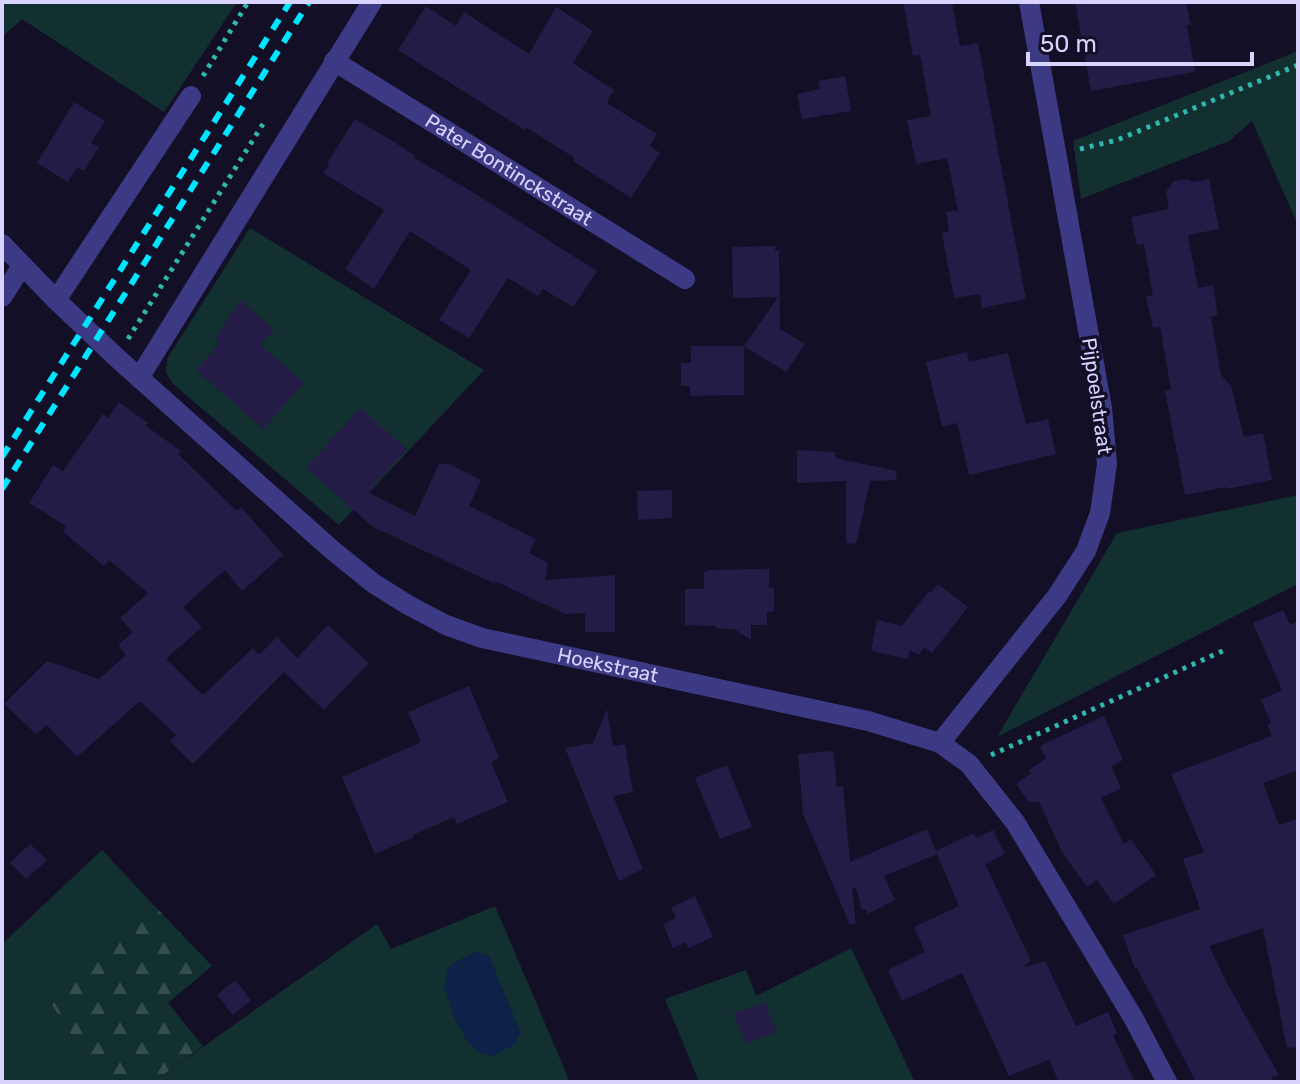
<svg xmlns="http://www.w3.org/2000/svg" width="1300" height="1084" font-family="Rubik,sans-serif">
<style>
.grass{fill:#12302f;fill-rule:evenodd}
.forest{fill:url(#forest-firs)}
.water{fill:#0c2248}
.building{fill:#241b47}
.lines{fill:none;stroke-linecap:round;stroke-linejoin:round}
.path{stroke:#2fb8b0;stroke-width:5;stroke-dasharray:4 6;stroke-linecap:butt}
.street{stroke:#3d3a85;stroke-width:20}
.rail{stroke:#00e5ff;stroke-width:6;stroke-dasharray:12 10;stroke-linecap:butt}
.labels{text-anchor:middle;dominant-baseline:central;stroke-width:7;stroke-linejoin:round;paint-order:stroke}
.street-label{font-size:20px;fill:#d9d4ff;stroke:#130f26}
</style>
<defs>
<pattern id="forest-firs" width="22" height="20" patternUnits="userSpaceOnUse" patternTransform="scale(2)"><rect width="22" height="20" fill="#12302f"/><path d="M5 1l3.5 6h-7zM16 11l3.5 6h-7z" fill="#344d4e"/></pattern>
</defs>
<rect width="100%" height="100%" fill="#130f26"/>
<g class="grass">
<polygon points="2,2 237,2 164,112 22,19 2,37"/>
<polygon points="1298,51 1298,225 1252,121 1229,141 1081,199 1073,141"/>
<polygon points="250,228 484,370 339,525 173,384 166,373 167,359"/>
<polygon points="1298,495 1298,584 997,737 1117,533"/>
<polygon points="102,850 148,899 44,992 101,1082 2,1082 2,944"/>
<path d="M495 906 570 1082H153L377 924 391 949ZM476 952 520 1033 452 964Z"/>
<polygon points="851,948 915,1082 699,1082 665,999 746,970 756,996"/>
</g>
<polygon class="forest" points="148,899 212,966 168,1003 203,1046 153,1082 101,1082 44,992"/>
<polygon class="water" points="476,952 489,956 521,1033 513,1046 491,1056 480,1053 468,1043 455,1019 444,986 447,971 452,964"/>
<g class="building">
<polygon points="903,2 952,2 960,46 978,43 1026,299 982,308 980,294 954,298 942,233 949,232 946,212 958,210 947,158 916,164 907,120 931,116 920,55 913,56"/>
<polygon points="1075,2 1186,2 1191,25 1187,25 1195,72 1091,91"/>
<polygon points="426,6 456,26 464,12 529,54 556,7 593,31 573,63 614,90 607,103 657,134 650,146 660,153 631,198 573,161 575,158 527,128 525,130 509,120 398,50"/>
<polygon points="845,76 851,111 802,119 797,94 820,89 818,81"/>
<polygon points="74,102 105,121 91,143 99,147 84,171 77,167 68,182 37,163"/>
<polygon points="355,119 396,143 415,156 414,158 471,191 597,271 573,307 543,289 538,296 508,278 469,338 439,320 471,270 410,231 374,289 345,269 384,210 323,173 329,165 327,163"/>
<polygon points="1187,179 1192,182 1209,179 1219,229 1188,235 1198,288 1213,285 1218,316 1211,317 1221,375 1231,386 1244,437 1263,433 1272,480 1227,489 1226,487 1185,495 1165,391 1171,390 1160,327 1153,328 1146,296 1153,295 1144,244 1137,245 1131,217 1169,209 1166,192 1174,181"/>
<polygon points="775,246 775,250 779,251 780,329 805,344 786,372 744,346 778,297 733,298 732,247"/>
<polygon points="240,300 274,330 260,345 304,383 263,429 196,370 220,343 215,338"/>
<polygon points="691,346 744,346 744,395 690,396 690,386 681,386 681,363 691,363"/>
<polygon points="967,352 969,362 1008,353 1026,424 1048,419 1056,454 969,475 957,423 942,427 926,362"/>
<polygon points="119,402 148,423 146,426 181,451 178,454 237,511 241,507 283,555 242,591 225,570 183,607 202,627 166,659 203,695 253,648 259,655 277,637 297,658 328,625 369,663 324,710 284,672 193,764 170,741 176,735 140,701 77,757 47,725 36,734 4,704 47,661 99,679 126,655 118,645 133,632 120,618 148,593 109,560 104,566 63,532 66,526 29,503 53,465 63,471 103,414 108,418"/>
<polygon points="360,408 407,449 368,492 415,516 439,464 449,464 481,480 469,506 536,539 529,553 548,563 545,580 615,575 615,632 585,632 585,613 565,614 495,581 495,584 373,527 306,468"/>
<polygon points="797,450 835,452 835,458 897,471 896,480 870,481 856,544 846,543 846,481 797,483"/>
<polygon points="672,490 672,518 638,520 637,491"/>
<polygon points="769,569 769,588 774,587 774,611 767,612 767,625 751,625 751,640 734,629 718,629 715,626 685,625 685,589 704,589 704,572 709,570"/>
<polygon points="938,584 968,607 932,653 924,647 919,655 910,650 908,659 871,651 877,620 902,626 928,592 931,593"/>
<polygon points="1283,610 1290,625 1298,621 1298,770 1263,783 1279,825 1298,819 1298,1047 1287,1048 1263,928 1209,946 1228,985 1279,1075 1272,1077 1273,1082 1196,1082 1137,968 1135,969 1123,935 1200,909 1183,859 1204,852 1171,774 1272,736 1267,724 1271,723 1261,700 1282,690 1253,623"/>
<polygon points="469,686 499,758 491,762 508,802 457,824 454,817 413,835 414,837 375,854 342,777 421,742 408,712"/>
<polygon points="607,709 613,746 625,744 633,792 613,796 643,869 619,881 565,748 593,743"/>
<polygon points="1104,716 1123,760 1111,766 1121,788 1101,798 1124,844 1131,839 1156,875 1114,904 1097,880 1087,887 1062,852 1039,802 1029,802 1016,784 1031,773 1029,770 1046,758 1040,746"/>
<polygon points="833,751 837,787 843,786 850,862 927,829 936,851 974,833 976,838 993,830 1005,854 985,864 1031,961 1022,968 1045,961 1076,1026 1108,1012 1117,1033 1113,1035 1135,1082 1059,1082 1049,1060 1009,1076 962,973 902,1001 888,970 925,952 914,927 959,906 937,854 884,876 895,900 868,914 866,909 862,910 856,888 852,889 856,924 850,925 803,814 798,754"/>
<polygon points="727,765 752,827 720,839 695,778"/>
<polygon points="30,844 47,860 26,879 10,863"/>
<polygon points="695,896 713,937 688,948 686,942 673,948 663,924 676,918 671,908"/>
<polygon points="235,980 251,1000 233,1015 217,995"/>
<polygon points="765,1003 777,1032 746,1043 733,1013"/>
</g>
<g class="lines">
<g class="path">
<polyline points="203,76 248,2"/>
<polyline points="1080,149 1117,140 1298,65"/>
<polyline points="128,339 263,124"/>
<polyline points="991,755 1227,649"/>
</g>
<g class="street">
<path id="s1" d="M334 61 685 279"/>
<path id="s2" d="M2 244 56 300 116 357 331 549 373 583 408 605 446 625 482 638 868 721 940 743 969 764 1015 822 1134 1019 1167 1082"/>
<polyline points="2,297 22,266"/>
<polyline points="56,300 191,96"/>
<polyline points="139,378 372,2"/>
<polyline points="940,743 1057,596 1086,551 1100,513 1107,464 1102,408 1029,2"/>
</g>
<g class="rail">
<polyline points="2,457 290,2"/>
<polyline points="2,489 309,2"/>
</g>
</g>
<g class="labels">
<g class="street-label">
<text stroke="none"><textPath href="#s1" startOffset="206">Pater Bontinckstraat</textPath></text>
<text transform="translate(1097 396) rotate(82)">Pijpoelstraat</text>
<text stroke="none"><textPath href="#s2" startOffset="754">Hoekstraat</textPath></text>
</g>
</g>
<rect width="1300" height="1084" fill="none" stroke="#d9d4ff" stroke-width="8"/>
<path d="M1028 52v12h224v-12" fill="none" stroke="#d9d4ff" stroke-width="4"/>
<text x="1040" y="52" font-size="24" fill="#d9d4ff" stroke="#130f26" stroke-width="6" paint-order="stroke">50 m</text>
</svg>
